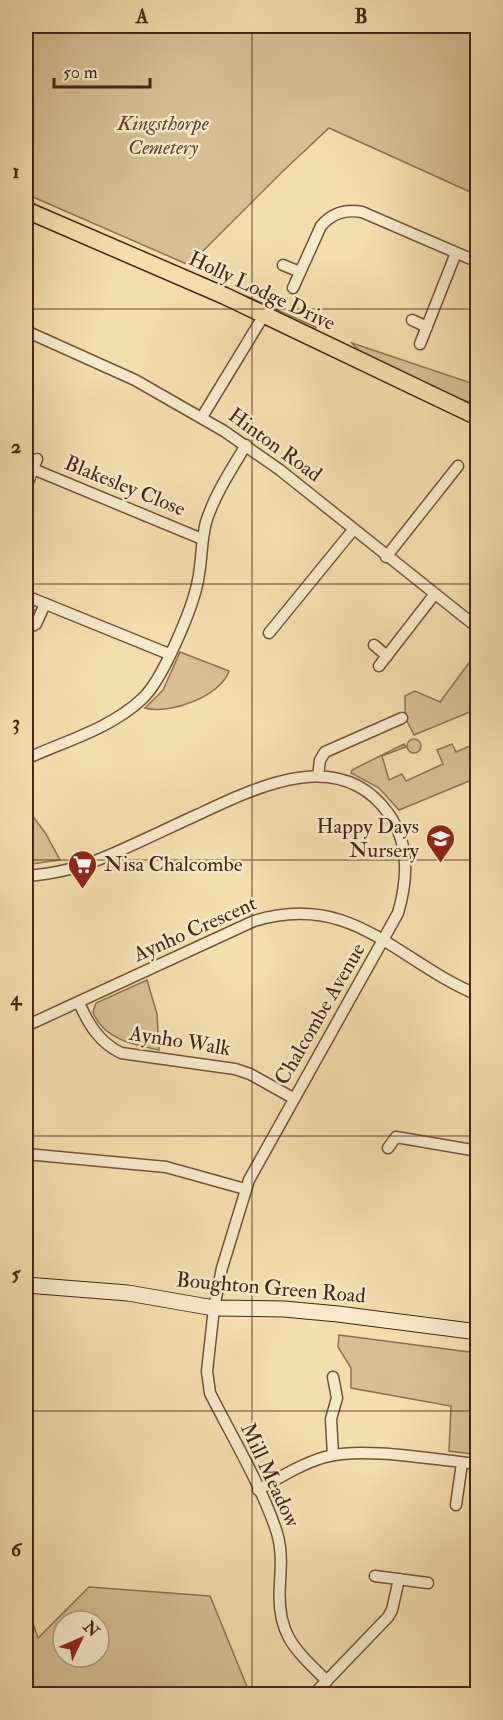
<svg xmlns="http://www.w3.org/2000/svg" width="503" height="1720" font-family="'IM FELL Double Pica',serif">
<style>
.green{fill:#d6bf93;stroke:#8f7254;stroke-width:1.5;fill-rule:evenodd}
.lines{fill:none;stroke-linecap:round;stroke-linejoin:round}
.street-casing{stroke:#73533b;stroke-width:13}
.secondary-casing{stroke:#482515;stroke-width:17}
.primary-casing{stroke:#482515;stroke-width:19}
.street{stroke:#f7eaca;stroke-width:10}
.secondary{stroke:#f7eaca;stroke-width:15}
.primary{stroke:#f3dead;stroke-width:16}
.grid{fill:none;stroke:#482515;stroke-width:1.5;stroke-opacity:0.55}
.labels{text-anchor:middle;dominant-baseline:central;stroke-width:5;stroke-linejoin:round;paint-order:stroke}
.park-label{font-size:21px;font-style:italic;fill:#64442e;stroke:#f7eaca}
.street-label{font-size:21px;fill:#482515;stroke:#f7eaca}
.poi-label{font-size:21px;fill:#482515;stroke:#f7eaca;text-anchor:end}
.neatline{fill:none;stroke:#482515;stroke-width:2}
.grid-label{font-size:20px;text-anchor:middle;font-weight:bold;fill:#482515}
</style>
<rect width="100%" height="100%" fill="#f3dead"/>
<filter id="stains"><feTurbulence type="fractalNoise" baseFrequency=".00333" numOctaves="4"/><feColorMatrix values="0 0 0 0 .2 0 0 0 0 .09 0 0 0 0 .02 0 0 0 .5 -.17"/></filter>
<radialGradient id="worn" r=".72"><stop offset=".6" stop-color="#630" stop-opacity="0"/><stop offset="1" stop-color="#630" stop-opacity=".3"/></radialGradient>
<g class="green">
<polygon points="26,26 477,26 477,195 329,128 281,173 189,265 26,194"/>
<polygon points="246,296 316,327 315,329 297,323"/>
<path d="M352 343 477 385V405C452 396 364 363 352 343Z"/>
<polygon points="26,604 36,611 34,617 26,623"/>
<path d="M180 652 229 671C221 696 170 715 145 708L163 690Z"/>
<polygon points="477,652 477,709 414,735 405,717 405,696 415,691 440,702"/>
<circle cx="414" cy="746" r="7"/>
<polygon points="404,744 406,747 382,756 389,780 402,774 406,781 443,764 437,750 452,744 456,752 470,746 472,749 477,747 477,786 474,779 399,810 379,788 351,773 352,770"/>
<polygon points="26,807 46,834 60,860 26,865"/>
<path d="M147 980 157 1014 159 1050C134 1045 103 1039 93 1012L96 1003Z"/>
<polygon points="339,1335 477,1353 477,1433 472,1454 449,1451 451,1406 351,1388 351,1368 338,1347"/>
<path d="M89 1587 210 1596 250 1694H26V1603L38 1638ZM63 1621H99V1657H63Z"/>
</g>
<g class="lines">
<defs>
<g id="street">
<polyline points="283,265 300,272"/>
<path d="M293 288 321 226C332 213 345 209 362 212L478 262"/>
<polyline points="412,320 427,327"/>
<polyline points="26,331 135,380 224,431 280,470 478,628"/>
<polyline points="420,344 456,253"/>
<polyline points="202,417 264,315"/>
<polyline points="33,469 202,539"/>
<polyline points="29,480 37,459"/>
<polyline points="386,557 458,466"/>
<polyline points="26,596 169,654"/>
<polyline points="26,629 36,624 45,604"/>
<polyline points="269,633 353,530"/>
<polyline points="374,645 387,656"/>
<polyline points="379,666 434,595"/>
<path d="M26 759C65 741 110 729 142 699 162 681 193 608 198 580 202 561 201 541 206 522 215 494 231 470 246 445"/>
<polyline points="318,776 320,760 325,752 402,718"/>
<path d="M26 876C53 874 80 868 105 857 136 844 166 829 197 815 255 788 339 745 388 813 410 843 408 879 398 913L249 1180 222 1268 214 1308 207 1371 210 1393C232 1437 262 1486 277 1533 282 1550 281 1566 280 1583 276 1633 293 1648 327 1681"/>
<path d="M79 1003C89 1025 99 1042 121 1053L235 1069 250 1074 293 1098"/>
<path d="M26 1026 254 921C353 891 396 961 478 995"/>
<polyline points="388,1148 396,1137 478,1151"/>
<polyline points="26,1154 166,1167 245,1189"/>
<polyline points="333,1455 331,1419 337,1398 333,1377"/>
<path d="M258 1490C279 1478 301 1464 325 1457 363 1446 436 1460 478 1464"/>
<polyline points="456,1505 462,1463"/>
<polyline points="375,1576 428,1583"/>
<polyline points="314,1694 388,1617 392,1610 399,1579"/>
</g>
<polyline id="secondary" points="26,1285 128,1293 214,1308 284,1309 338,1314 478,1332"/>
<polyline id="primary" points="26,210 225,296 478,417"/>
</defs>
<use href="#street" class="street-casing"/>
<use href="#secondary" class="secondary-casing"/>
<use href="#primary" class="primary-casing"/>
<use href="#street" class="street"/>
<use href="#secondary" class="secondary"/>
<use href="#primary" class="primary"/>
</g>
<path class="grid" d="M252 26V1694M26 309H478M26 584H478M26 860H478M26 1136H478M26 1411H478"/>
<defs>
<symbol id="school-pin" viewBox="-11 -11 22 30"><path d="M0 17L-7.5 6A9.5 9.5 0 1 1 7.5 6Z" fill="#8f2418" stroke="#f7eaca"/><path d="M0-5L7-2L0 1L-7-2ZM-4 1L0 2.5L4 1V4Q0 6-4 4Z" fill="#fff"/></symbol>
<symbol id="supermarket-pin" viewBox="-11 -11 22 30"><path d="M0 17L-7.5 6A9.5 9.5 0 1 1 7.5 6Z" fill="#8f2418" stroke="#f7eaca"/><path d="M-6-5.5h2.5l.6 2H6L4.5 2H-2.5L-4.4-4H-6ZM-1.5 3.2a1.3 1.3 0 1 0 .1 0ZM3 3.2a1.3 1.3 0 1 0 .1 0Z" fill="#fff"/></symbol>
</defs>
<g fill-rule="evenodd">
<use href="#school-pin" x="424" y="822" width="33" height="45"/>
<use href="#supermarket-pin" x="66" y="848" width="33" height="45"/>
</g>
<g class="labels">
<g class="park-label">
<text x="163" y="123">Kingsthorpe<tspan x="163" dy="24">Cemetery</tspan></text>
</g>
<g class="street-label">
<text transform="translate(262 291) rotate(25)">Holly Lodge Drive</text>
<text transform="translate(275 445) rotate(36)">Hinton Road</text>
<text transform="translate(125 486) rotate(22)">Blakesley Close</text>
<text transform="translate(195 929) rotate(-24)">Aynho Crescent</text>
<text transform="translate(320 1014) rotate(-60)">Chalcombe Avenue</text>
<text transform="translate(180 1041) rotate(9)">Aynho Walk</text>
<text transform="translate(271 1288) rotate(5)">Boughton Green Road</text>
<text transform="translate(270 1475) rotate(65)">Mill Meadow</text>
</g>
<g class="poi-label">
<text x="419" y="826">Happy Days<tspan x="419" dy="24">Nursery</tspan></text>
<text x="104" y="864" text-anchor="start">Nisa Chalcombe</text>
</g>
</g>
<rect width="503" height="1720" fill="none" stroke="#f3dead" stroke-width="66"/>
<g transform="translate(81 1639) rotate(46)"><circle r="28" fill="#f7eaca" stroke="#b19b82" stroke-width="1.5"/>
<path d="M0-4.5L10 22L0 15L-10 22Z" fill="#8f2418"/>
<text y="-9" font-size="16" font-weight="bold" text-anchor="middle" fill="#482515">N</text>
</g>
<path d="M54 78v9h96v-9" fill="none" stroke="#482515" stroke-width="3"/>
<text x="63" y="78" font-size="18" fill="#482515" stroke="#f7eaca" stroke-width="4.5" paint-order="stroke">50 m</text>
<rect x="33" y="33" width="437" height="1654" class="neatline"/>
<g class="grid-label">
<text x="142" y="23">A</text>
<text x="361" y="23">B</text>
<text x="16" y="178">1</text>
<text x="16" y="453">2</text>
<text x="16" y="729">3</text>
<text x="16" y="1005">4</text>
<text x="16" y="1280">5</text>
<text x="16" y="1556">6</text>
</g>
<rect width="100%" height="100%" filter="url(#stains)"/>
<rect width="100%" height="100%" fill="url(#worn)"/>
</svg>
